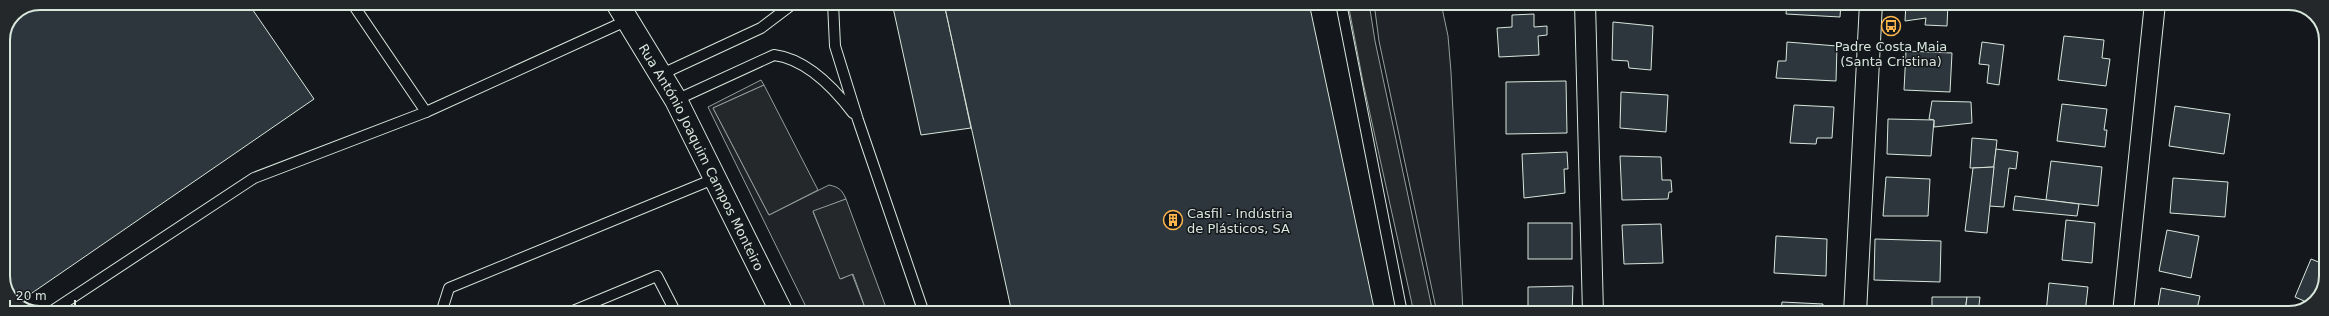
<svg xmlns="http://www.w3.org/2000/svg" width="2329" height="316" font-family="'DejaVu Sans',sans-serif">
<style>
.green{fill:#202428;stroke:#939e99}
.parking{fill:#24282b;stroke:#939e99}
.building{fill:#2c363c;stroke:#d8e6dc}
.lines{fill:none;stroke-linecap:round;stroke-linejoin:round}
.lane-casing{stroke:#d8e6dc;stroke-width:12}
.street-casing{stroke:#d8e6dc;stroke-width:22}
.secondary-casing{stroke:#d8e6dc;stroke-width:24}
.lane{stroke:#14181c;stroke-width:10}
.street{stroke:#14181c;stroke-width:20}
.secondary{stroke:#14181c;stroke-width:22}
.labels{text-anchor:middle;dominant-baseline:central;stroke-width:3;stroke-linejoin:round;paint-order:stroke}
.poi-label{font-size:13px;fill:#d8e6dc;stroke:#14181c}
.street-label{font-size:13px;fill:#d8e6dc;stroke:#14181c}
.rim{fill:none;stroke:#d8e6dc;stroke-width:2}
</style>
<rect width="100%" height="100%" fill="#14181c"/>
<g class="green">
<polygon points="1374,3 1441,3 1448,36 1451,72 1463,313 1437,313 1379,41"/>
<path d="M761 80 764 85 713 108 769 215 829 185C839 187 842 190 846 199L813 212 841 279 852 274 867 313H809L708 107Z"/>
</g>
<g class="parking">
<polygon points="1348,3 1369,3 1375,41 1433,313 1414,313 1363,82"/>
<polygon points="764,85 818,190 769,215 713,108"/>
<polygon points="846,199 888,313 867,313 853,274 840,279 813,211"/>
</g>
<g class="building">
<polygon points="40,3 248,3 314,99 16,304 14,302 3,281 3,40 14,14"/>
<polygon points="892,3 944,3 971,128 921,135"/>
<polygon points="944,3 1309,3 1375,313 1012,313"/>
<polygon points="1787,3 1841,3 1840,17 1786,14"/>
<polygon points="1906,3 1948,3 1947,26 1925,25 1926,18 1905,21"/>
<polygon points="1534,14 1534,27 1547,26 1547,35 1538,36 1539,55 1499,57 1497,28 1512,27 1512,15"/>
<polygon points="1613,22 1653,26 1651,70 1629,68 1628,61 1612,60"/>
<polygon points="2064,36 2104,40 2102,58 2110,59 2106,86 2058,80"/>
<polygon points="1787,42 1837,46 1836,81 1776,78 1778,61 1786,61"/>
<polygon points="1982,42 2004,45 1999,85 1987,83 1989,65 1979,64"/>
<polygon points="1906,51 1952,53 1950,92 1904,90"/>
<polygon points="1566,81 1567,133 1506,134 1506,82"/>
<polygon points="1621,92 1668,95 1666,132 1620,128"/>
<polygon points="1932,101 1971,102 1972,123 1934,127 1934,120 1929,119"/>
<polygon points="2062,104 2107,109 2104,130 2107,130 2105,147 2057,141"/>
<polygon points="1794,105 1834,107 1832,138 1817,138 1816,144 1790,143"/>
<polygon points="2175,106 2230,114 2224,154 2169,146"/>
<polygon points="1888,119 1934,120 1931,156 1887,154"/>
<polygon points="1972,138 1997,140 1994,167 1970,168"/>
<polygon points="1996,149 2018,152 2016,169 2009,168 2004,207 1989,206"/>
<polygon points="1567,152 1568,169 1564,169 1565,193 1524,198 1522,154"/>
<polygon points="1620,156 1661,157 1662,180 1671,180 1672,192 1669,192 1668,199 1622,200"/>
<polygon points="2051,161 2102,167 2098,206 2046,200"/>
<polygon points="1994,167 1987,233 1965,231 1973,168"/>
<polygon points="1886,177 1930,179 1928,216 1883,216"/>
<polygon points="2173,178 2228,182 2225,217 2170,213"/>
<polygon points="2015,196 2079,204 2077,216 2013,210"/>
<polygon points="2066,220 2095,223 2092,263 2062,260"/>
<rect x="1528" y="223" width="44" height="36"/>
<polygon points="1661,224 1663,263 1624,264 1622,225"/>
<polygon points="2167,230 2199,236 2191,278 2159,271"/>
<polygon points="1776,236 1827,239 1826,276 1774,273"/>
<polygon points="1875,239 1941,241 1940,282 1874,280"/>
<polygon points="2311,259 2326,265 2326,281 2311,304 2295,297"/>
<polygon points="2049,283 2088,287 2085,313 2046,313"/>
<polygon points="1573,286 1572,313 1528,313 1528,287"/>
<polygon points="2161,288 2200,296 2196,313 2157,313"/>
<polygon points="1932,297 1967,297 1965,311 1932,312"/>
<polygon points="1967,297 1980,297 1978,313 1965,313"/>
<polygon points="1782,302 1823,304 1822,313 1781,313"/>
<polygon points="1875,310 1923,312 1875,313"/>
</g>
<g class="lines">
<defs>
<g id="lane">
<polyline points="352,3 426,112"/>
<polyline points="833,3 835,46 858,120 924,313"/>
<polyline points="1341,3 1402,313"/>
<polyline points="662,74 761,28 794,3"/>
<path d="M676 100 774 55C806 59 834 88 853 113"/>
<polyline points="49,313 254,178 426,112 628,20"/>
<polyline points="441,313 449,288 716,178"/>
<polyline points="568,313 657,276 676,313"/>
</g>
<g id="street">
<polyline points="1585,3 1593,313"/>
<polyline points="2123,313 2155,3"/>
</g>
<g id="secondary">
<path id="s1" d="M617 3 676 100 782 313"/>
<polyline points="1855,313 1871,3"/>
</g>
</defs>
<use href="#lane" class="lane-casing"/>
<use href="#street" class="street-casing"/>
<use href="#secondary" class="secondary-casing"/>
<use href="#lane" class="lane"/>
<use href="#street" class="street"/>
<use href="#secondary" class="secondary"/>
</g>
<defs>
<symbol id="bus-ring" viewBox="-11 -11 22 22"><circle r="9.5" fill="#14181c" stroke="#ffb74d" stroke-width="1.5"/><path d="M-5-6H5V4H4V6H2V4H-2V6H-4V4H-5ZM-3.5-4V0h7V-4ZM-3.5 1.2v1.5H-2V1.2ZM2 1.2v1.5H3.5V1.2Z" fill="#ffb74d"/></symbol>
<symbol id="building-ring" viewBox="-11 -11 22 22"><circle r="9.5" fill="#14181c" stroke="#ffb74d" stroke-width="1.5"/><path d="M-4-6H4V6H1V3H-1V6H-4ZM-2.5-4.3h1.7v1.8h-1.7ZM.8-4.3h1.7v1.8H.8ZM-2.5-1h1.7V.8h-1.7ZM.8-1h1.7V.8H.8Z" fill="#ffb74d"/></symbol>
</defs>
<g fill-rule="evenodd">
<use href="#bus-ring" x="1880" y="15" width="22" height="22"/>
<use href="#building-ring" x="1162" y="209" width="22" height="22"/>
</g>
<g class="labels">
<g class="poi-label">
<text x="1891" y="46">Padre Costa Maia<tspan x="1891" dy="15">(Santa Cristina)</tspan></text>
<text x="1187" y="213" text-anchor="start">Casfil - Indústria<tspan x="1187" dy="15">de Plásticos, SA</tspan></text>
</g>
<g class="street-label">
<text stroke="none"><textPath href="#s1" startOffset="176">Rua António Joaquim Campos Monteiro</textPath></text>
</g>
</g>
<path d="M0 0H2329V316H0ZM40 10H2289A30 30 0 0 1 2319 40V276A30 30 0 0 1 2289 306H40A30 30 0 0 1 10 276V40A30 30 0 0 1 40 10Z" fill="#24282b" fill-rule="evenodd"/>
<path class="rim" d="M40 10H2289A30 30 0 0 1 2319 40V276A30 30 0 0 1 2289 306H40A30 30 0 0 1 10 276V40A30 30 0 0 1 40 10Z"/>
<path d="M10 300v6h65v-6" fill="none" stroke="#d8e6dc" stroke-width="2"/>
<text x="16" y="300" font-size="12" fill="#d8e6dc" stroke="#14181c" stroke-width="3" paint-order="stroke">20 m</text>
</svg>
